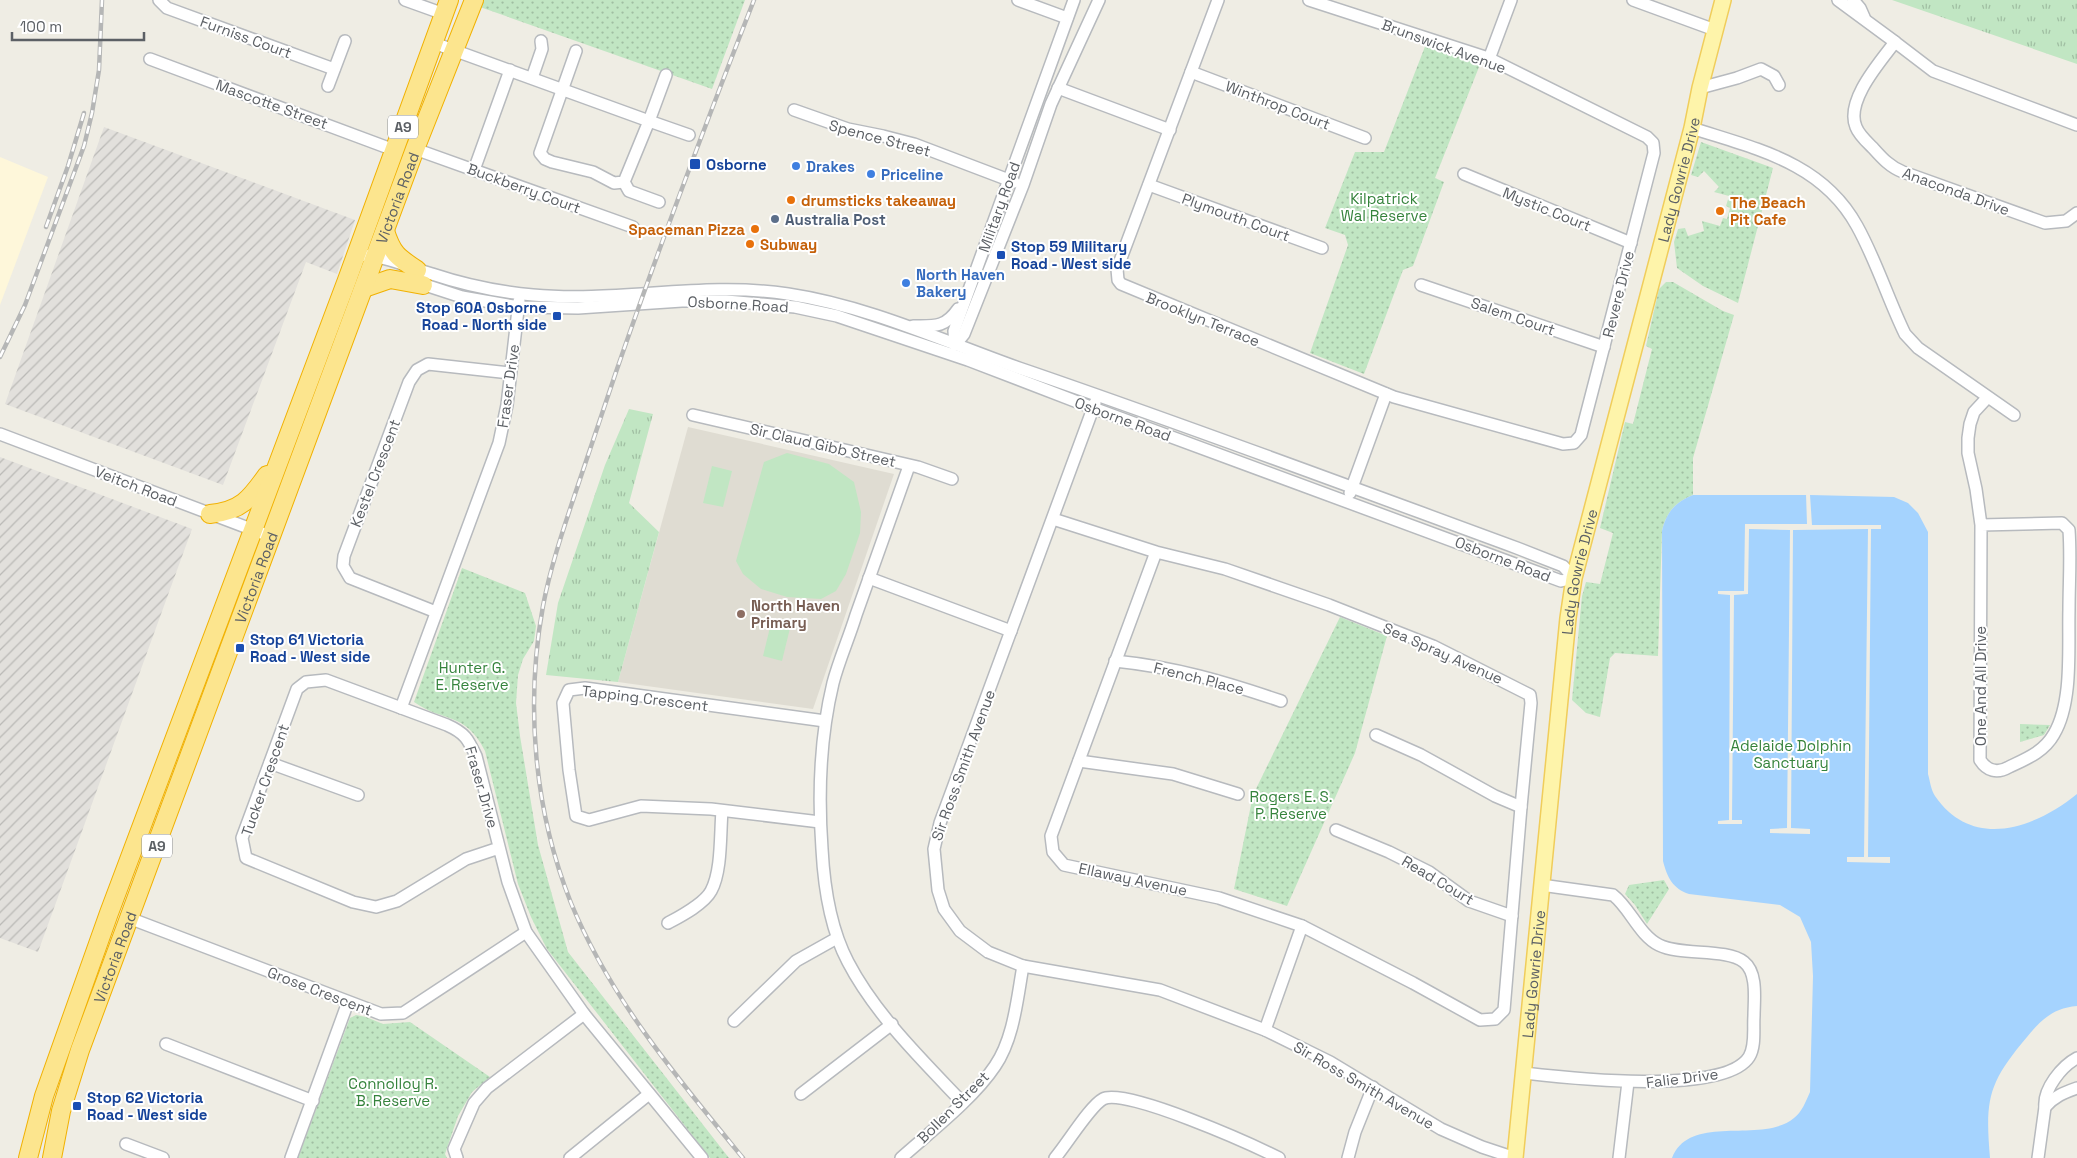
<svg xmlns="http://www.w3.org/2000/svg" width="2077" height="1158" font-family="'Space Grotesk',sans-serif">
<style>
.commercial{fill:#fef7da}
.industrial{fill:url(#industrial-furrows)}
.education{fill:#dfdcd2}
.grass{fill:url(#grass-tufts)}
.park{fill:url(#park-dots)}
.pitch{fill:#c1e6c3}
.water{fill:#a5d3fe}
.pier{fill:#efede4}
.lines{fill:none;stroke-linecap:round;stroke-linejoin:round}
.minor-casing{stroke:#b7babe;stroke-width:14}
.major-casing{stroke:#f0cd5b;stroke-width:18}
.highway-casing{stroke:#f1b102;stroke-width:20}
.minor{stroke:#fff;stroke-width:11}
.major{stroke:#fef4aa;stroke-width:15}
.highway{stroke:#fce58e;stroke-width:18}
.rail-casing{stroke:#b5b6b6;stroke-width:4.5}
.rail{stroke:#fff;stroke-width:2.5;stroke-dasharray:8;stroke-linecap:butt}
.transit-dot{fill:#1a4fb4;stroke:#fff;stroke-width:2}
.shop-dot{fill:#3f7fe0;stroke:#fff;stroke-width:2}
.food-dot{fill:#e8710a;stroke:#fff;stroke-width:2}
.service-dot{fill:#5c6f8a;stroke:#fff;stroke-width:2}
.education-dot{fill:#8d6e63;stroke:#fff;stroke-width:2}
.labels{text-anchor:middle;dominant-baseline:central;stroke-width:4;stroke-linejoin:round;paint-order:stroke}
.shield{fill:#fff;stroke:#8d9093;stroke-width:1}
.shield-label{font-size:14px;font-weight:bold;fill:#5c6065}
.street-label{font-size:15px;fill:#5c6065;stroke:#fff}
.transit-label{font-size:15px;font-weight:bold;fill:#164399;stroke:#fff;text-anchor:start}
.shop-label{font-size:15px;font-weight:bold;fill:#366cbe;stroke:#fff;text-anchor:start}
.park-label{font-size:15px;fill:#35833c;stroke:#fff}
.food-label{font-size:15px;font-weight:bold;fill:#c56008;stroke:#fff;text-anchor:start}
.service-label{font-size:15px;font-weight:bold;fill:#4e5e75;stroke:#fff;text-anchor:start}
.education-label{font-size:15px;font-weight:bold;fill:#785e54;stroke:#fff;text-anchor:start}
</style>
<defs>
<pattern id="industrial-furrows" width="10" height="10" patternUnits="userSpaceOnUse" patternTransform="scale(1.25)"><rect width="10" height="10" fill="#e2e0dc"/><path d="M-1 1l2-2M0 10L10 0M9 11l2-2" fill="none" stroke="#bab9b6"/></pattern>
<pattern id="grass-tufts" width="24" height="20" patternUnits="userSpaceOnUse" patternTransform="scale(1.25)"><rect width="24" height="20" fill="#c1e6c3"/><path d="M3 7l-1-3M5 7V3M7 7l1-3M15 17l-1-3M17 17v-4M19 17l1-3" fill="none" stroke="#a0bea2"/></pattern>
<pattern id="park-dots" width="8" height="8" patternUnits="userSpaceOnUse" patternTransform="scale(1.25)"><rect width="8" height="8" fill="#c1e6c3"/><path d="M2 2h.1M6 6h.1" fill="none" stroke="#a0bea2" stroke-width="1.8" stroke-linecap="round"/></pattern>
</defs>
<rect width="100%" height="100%" fill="#efede4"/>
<polygon class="commercial" points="0,157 48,177 0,305"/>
<g class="industrial">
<polygon points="104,127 355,220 337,274 306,262 223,485 5,404"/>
<polygon points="0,457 192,529 38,952 0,938"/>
</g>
<polygon class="education" points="688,427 894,474 813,709 618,682"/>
<g class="grass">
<polygon points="1892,0 2077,0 2077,64"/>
<polygon points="629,409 653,414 629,503 659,532 618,682 546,675 558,603 605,465"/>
</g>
<g class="park">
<polygon points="482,0 745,0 712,89 480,7"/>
<polygon points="1426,44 1481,62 1435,178 1444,182 1413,266 1403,270 1364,374 1310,353 1348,245 1345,235 1325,228 1355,152 1384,152"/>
<polygon points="1701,142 1773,168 1738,303 1703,286 1677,268 1674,242 1678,229 1685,228 1688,236 1704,231 1702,221 1720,226 1723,218 1727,219 1730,208 1726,206 1729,196 1714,192 1719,187 1704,171 1698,177 1691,175"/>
<path d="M1666 282H1673L1723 311 1734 315 1693 458V495C1675 502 1666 513 1662 531L1658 656 1615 653 1610 658 1600 717 1586 713 1572 700 1582 596 1586 582 1600 584 1613 533 1600 528 1625 422 1633 424 1652 349 1646 346 1659 289Z"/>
<path d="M462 568 525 593 536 626 534 641 523 659 518 675 516 703 520 736 538 845 568 952 729 1158H710L547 949 531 917 518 884 485 751C465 711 444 723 414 702Z"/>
<polygon points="1340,617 1387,636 1355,753 1287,906 1234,889 1253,795"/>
<polygon points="2020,724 2050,725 2044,735 2020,742"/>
<polygon points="1664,880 1669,889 1647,924 1635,905 1625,894 1629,885"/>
<polygon points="356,1015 366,1017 383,1024 410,1022 490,1077 472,1092 458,1116 445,1154 447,1158 298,1158 350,1018"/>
</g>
<g class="pitch">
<polygon points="787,453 829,464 854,482 861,512 860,533 846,574 836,591 821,599 787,597 761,589 743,574 736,561 764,462"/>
<polygon points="712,466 732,471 723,507 703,503"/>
<polygon points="772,619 791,624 782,661 763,656"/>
</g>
<path class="water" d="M1693 495H1810L1894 497 1908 503 1918 513 1928 532V774C1930 781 1931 790 1935 796 1973 851 2035 828 2077 794V1006C2053 1008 2041 1020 2027 1037 1988 1083 1985 1099 1990 1158H1672C1690 1112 1762 1145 1794 1118 1802 1112 1806 1101 1810 1092L1813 976 1811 942 1800 917 1780 905 1689 894C1673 889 1667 877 1663 861L1662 531C1666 513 1675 502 1693 495Z"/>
<polygon class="pier" points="1806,494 1810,495 1812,525 1881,525 1881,529 1871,529 1868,857 1890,857 1890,863 1847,862 1847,857 1864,857 1868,529 1793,530 1791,828 1810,829 1810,834 1770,833 1770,829 1787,828 1790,530 1749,529 1748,594 1734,595 1732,820 1742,820 1742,824 1718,824 1718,821 1729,820 1730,595 1718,594 1718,591 1744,591 1745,524 1807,524"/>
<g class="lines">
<defs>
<g id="minor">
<polyline points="159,0 167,8 334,69"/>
<polyline points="405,0 444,14"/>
<polyline points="1018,0 1067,18"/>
<polyline points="1218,0 1117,269 1118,280 1121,284 1394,397 1563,444 1574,443 1581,435 1583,427 1654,153 1653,143 1647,137 1488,58 1309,0"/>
<polyline points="1633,0 1715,30"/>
<path d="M1838 0 1895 42C1880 62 1845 101 1856 127 1859 135 1867 142 1873 148 1882 158 1890 167 1903 172L2045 223 2066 221 2077 213"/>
<polyline points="1853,0 1860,8 1864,17"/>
<polyline points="1895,42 1933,71 2077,125"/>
<path d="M434 43C505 69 578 95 649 121L624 182 614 183 593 172 552 162 545 159 540 153 576 51"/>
<polyline points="150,59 394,150"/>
<polyline points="1489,59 1511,0"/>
<polyline points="1191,72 1365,138"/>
<polyline points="666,75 649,121 689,135"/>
<polyline points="532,78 542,49 541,41"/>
<polyline points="328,86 345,41"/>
<polyline points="1058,88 1170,130"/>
<polyline points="1700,88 1737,78 1761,69 1774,76 1779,85"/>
<polyline points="794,110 848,129 883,136 914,144 1014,182"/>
<path d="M1692 128C1756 149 1822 162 1857 226 1876 260 1888 299 1905 334L1918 348 2014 415"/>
<polyline points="415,149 633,227"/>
<polyline points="474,170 510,70"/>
<polyline points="1464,174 1631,243"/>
<polyline points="624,182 629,191 659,202"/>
<polyline points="1149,185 1322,248"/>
<path d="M356 255C385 255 405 266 432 274 465 285 499 292 533 295 618 303 703 281 788 294 868 306 943 341 1019 368 1186 425 1351 487 1517 548L1563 566 1574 578"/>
<polyline points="419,283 462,297 519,307 578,308 682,301 726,301 795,307 837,316 968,360 1093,408 1561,581 1574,578"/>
<polyline points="1421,285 1604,347"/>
<path d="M913 326C934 326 945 328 958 309"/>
<polyline points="955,345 964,334 1023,185 1051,104 1099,0"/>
<polyline points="955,345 954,331 1074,0"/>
<polyline points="1095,403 940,823 934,849 938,890 944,909 960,931 988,952 1023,966 1160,990 1265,1030 1330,1062 1441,1129 1482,1147 1515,1158"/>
<polyline points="693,415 918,467 952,479"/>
<polyline points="0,434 272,537"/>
<path d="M909 466C892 515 874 565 856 615 849 638 839 660 833 683 820 737 818 794 822 849 824 887 830 928 848 962 875 1014 922 1060 962 1102"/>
<polyline points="1350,493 1386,394"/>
<polyline points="1053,519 1156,552 1225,569 1329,605 1433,646 1530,695 1531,703 1521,807 1504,1010 1495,1019 1480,1020 1413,983 1302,926 1219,898 1064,865 1053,852 1051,836 1156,552"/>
<path d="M1981 525 2062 523 2069 530C2071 557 2069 584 2069 610 2068 647 2073 702 2054 734 2044 752 2026 759 2009 767 1997 774 1987 771 1980 760L1981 525 1976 489 1968 453V438L1970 424 1974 412 1987 398"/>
<polyline points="869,578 1011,631"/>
<polyline points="436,612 350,578 343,566 344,556 409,382 417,370 428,364 510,373"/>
<path d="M1115 661C1175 667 1225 682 1281 701"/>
<polyline points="401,708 499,443 507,405 519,301"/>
<polyline points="1376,735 1421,755 1495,796 1521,807"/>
<polyline points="1079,761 1173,774 1238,794"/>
<polyline points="270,763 358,795"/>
<polyline points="820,822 711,809 641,806 589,820 576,816 569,770 563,703 569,690 585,688 825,721"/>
<polyline points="1336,830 1389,852 1429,872 1469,901 1512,916"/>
<path d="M499 848 466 859 397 901 376 907 353 902 246 858 242 838 297 689 306 682 326 680 447 725C465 733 468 739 476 756L508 882 526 932 584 1014 702 1158"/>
<polyline points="129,918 381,1014 403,1013 526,932"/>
<path d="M668 923C681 916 704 904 711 891 722 871 720 834 722 811"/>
<polyline points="734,1021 796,961 837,938"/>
<polyline points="1265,1030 1302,926"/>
<polyline points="166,1044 313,1101"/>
<path d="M1524 1073C1567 1078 1724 1096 1749 1057 1756 1046 1753 1028 1754 1016 1754 1000 1758 973 1744 962 1726 948 1681 956 1659 945 1639 935 1630 908 1613 895L1541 885"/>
<polyline points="801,1094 892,1024"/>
<path d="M2045 1107C2055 1096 2063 1093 2077 1088"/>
<polyline points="126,1144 163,1158"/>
<polyline points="291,1158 348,1002"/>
<polyline points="457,1158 454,1149 474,1103 487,1088 584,1014"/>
<polyline points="570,1158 649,1094"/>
<path d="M901 1158C930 1132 973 1099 995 1066 1014 1038 1017 999 1023 966"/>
<path d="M1055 1158C1067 1144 1090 1106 1103 1099 1125 1087 1253 1145 1279 1158"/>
<polyline points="1348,1158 1355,1132 1373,1087"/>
<polyline points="1619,1158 1628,1082"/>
<path d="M2038 1158 2045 1107C2043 1089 2062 1066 2077 1058"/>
</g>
<g id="major">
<path id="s1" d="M1515 1158 1568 618 1574 578 1692 128 1700 88 1723 0"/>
</g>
<g id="highway">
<path d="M385 231C392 253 397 257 417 270"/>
<polyline points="364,288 390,279 423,285"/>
<path d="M210 514C241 511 250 499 267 475"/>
<polyline points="28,1158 44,1096 109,913 347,280 449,0"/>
<path id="s2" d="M52 1158 61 1111 80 1050 415 149 474 0"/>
</g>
</defs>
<use href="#minor" class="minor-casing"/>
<use href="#major" class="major-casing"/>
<use href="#highway" class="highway-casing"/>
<use href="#minor" class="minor"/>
<use href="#major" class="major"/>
<use href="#highway" class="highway"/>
<defs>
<g id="rail">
<polyline points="46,227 68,166 84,113"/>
<polyline points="0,357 25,305 84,146 92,113 99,70 102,0"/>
<path d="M743 1158C678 1079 610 998 571 903 534 810 525 705 543 606 550 569 562 533 574 497 588 456 602 414 616 372 659 247 706 123 754 0"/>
</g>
</defs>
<use href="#rail" class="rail-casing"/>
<use href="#rail" class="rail"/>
</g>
<g class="transit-dot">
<rect x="689" y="158" width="12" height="12" rx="2.5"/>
<rect x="996" y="250" width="10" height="10" rx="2.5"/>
<rect x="552" y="311" width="10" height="10" rx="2.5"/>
<rect x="235" y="643" width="10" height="10" rx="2.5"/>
<rect x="72" y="1101" width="10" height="10" rx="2.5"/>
</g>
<g class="shop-dot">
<circle cx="796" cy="166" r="5"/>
<circle cx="871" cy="174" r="5"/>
<circle cx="906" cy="283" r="5"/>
</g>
<g class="food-dot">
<circle cx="791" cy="200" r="5"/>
<circle cx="1720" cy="211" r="5"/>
<circle cx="755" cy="229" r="5"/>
<circle cx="750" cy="244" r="5"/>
</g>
<circle class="service-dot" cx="775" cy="219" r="5"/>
<circle class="education-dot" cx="741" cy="614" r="5"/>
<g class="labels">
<g class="shield">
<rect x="388" y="115.5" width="30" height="23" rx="4"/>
<rect x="142" y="834.5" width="30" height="23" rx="4"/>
</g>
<g class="shield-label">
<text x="403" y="127">A9</text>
<text x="157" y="846">A9</text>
</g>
<g class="street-label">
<text transform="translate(246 37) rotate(20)">Furniss Court</text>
<text transform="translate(1444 46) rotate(20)">Brunswick Avenue</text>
<text transform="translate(272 104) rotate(20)">Mascotte Street</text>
<text transform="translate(1278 105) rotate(21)">Winthrop Court</text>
<text transform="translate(880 138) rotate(15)">Spence Street</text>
<text stroke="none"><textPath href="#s1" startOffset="995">Lady Gowrie Drive</textPath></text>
<text transform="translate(524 188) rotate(20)">Buckberry Court</text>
<text transform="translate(1956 191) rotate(20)">Anaconda Drive</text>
<text stroke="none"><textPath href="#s2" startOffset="1021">Victoria Road</textPath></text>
<text transform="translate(999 207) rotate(-70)">Military Road</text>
<text transform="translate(1547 209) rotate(22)">Mystic Court</text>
<text transform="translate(1236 217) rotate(20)">Plymouth Court</text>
<text transform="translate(1618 294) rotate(-76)">Revere Drive</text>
<text transform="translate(738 304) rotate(3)">Osborne Road</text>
<text transform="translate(1513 316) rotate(19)">Salem Court</text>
<text transform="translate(1203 319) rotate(22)">Brooklyn Terrace</text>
<text transform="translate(508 386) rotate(-82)">Fraser Drive</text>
<text transform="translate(1123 419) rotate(20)">Osborne Road</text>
<text transform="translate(823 445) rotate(13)">Sir Claud Gibb Street</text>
<text transform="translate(375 473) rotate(-69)">Kestel Crescent</text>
<text transform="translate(136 486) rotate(21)">Veitch Road</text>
<text transform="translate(1503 559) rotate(21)">Osborne Road</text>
<text stroke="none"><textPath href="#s1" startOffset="590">Lady Gowrie Drive</textPath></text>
<text stroke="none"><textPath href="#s2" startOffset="616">Victoria Road</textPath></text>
<text transform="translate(1443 653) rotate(24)">Sea Spray Avenue</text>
<text transform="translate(1199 678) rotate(14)">French Place</text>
<text transform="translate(1980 686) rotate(-90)">One And All Drive</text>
<text transform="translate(645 698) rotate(7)">Tapping Crescent</text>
<text transform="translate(963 765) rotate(-70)">Sir Ross Smith Avenue</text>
<text transform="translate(265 780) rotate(-71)">Tucker Crescent</text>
<text transform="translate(482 787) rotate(74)">Fraser Drive</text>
<text transform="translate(1133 879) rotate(12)">Ellaway Avenue</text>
<text transform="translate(1438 880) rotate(31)">Read Court</text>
<text stroke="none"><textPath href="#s2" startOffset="211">Victoria Road</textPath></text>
<text stroke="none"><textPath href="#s1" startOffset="185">Lady Gowrie Drive</textPath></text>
<text transform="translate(320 991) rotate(21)">Grose Crescent</text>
<text transform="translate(1682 1078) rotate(-7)">Falie Drive</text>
<text transform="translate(1364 1085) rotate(30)">Sir Ross Smith Avenue</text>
<text transform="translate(953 1107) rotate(-45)">Bollen Street</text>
</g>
<g class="transit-label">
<text x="706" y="164">Osborne</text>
<text x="1011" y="246">Stop 59 Military<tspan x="1011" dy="17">Road - West side</tspan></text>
<text x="547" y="307" text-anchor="end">Stop 60A Osborne<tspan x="547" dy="17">Road - North side</tspan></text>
<text x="250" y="639">Stop 61 Victoria<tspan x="250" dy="17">Road - West side</tspan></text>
<text x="87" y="1097">Stop 62 Victoria<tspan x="87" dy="17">Road - West side</tspan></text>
</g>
<g class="shop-label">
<text x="806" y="166">Drakes</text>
<text x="881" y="174">Priceline</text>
<text x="916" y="274">North Haven<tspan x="916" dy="17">Bakery</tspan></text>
</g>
<g class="park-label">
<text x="1384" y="198">Kilpatrick<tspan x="1384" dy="17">Wal Reserve</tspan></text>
<text x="472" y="667">Hunter G.<tspan x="472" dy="17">E. Reserve</tspan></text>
<text x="1791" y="745">Adelaide Dolphin<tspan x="1791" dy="17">Sanctuary</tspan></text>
<text x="1291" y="796">Rogers E. S.<tspan x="1291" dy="17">P. Reserve</tspan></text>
<text x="393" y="1083">Connolloy R.<tspan x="393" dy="17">B. Reserve</tspan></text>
</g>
<g class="food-label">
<text x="801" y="200">drumsticks takeaway</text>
<text x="1730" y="202">The Beach<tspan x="1730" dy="17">Pit Cafe</tspan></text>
<text x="745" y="229" text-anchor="end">Spaceman Pizza</text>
<text x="760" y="244">Subway</text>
</g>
<g class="service-label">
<text x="785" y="219">Australia Post</text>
</g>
<g class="education-label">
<text x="751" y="605">North Haven<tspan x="751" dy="17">Primary</tspan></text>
</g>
</g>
<path d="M12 32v8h132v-8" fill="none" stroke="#5c6065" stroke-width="2.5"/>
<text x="20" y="32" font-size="15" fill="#5c6065" stroke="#ffffff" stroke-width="4" paint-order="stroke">100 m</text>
</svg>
